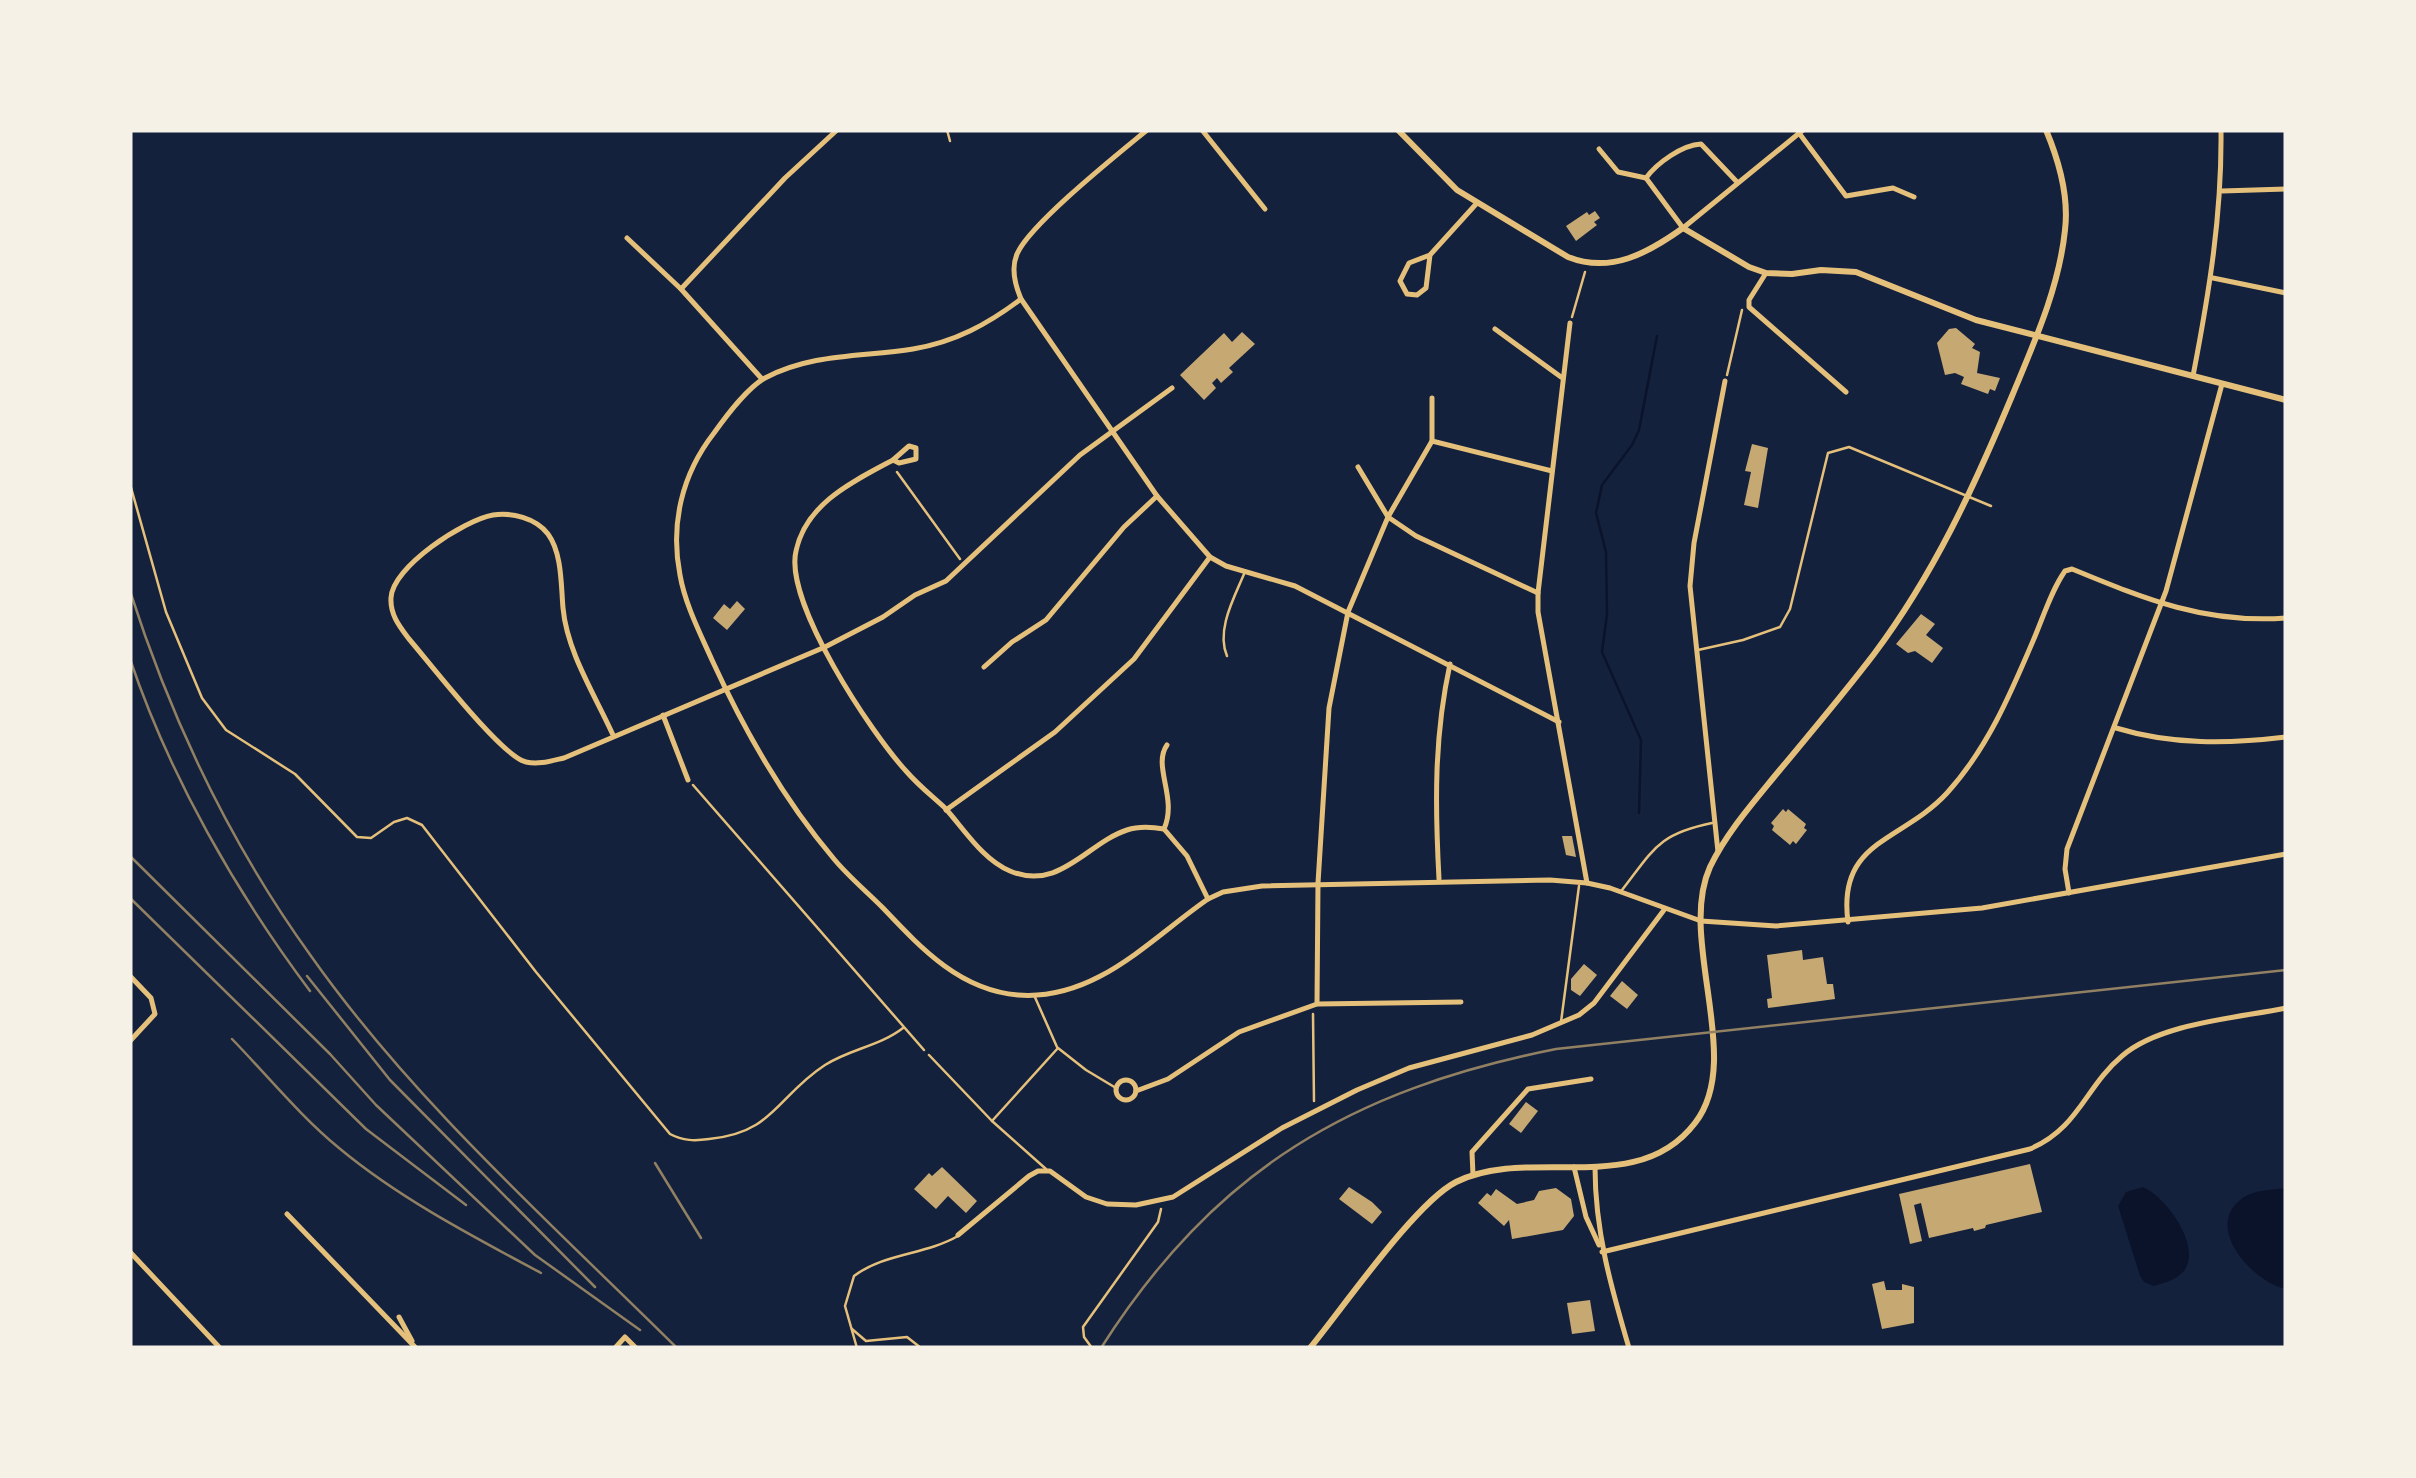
<svg xmlns="http://www.w3.org/2000/svg" width="2416" height="1478" font-family="Overpass,sans-serif">
<style>
.water{fill:#0b132b}
.lines{fill:none;stroke-linecap:round;stroke-linejoin:round}
.stream{stroke:#0b132b;stroke-width:2.5}
.building{fill:#c6a872}
.path{stroke:#e5c07b;stroke-width:2.5}
.service{stroke:#e5c07b;stroke-width:2.5}
.minor{stroke:#e5c07b;stroke-width:5}
.tertiary{stroke:#e5c07b;stroke-width:6}
.secondary{stroke:#e5c07b;stroke-width:6}
.rail{stroke:#918062;stroke-width:2.5}
</style>
<rect width="100%" height="100%" fill="#14213d"/>
<g class="water">
<path d="M2143 1187C2166 1196 2205 1250 2182 1273 2175 1280 2162 1284 2153 1286L2144 1282 2140 1276 2118 1206 2126 1192Z"/>
<path d="M2286 1188V1289C2254 1283 2204 1229 2240 1200 2251 1190 2271 1190 2286 1188Z"/>
</g>
<g class="lines">
<polyline class="stream" points="1639,813 1641,740 1602,652 1607,614 1606,552 1596,513 1602,485 1632,445 1639,430 1657,336"/>
</g>
<g class="building">
<polygon points="1595,211 1600,218 1594,222 1597,225 1576,241 1566,226 1587,212 1589,215"/>
<polygon points="1956,328 1975,344 1972,348 1980,352 1977,373 2000,378 1995,391 1990,389 1988,394 1961,384 1964,377 1955,373 1945,375 1937,343 1949,329"/>
<polygon points="1242,332 1255,344 1229,368 1233,372 1221,383 1217,378 1212,383 1216,388 1204,400 1180,375 1224,333 1232,342"/>
<polygon points="1752,444 1768,448 1758,508 1744,505 1751,472 1745,471"/>
<polygon points="737,601 745,609 727,630 713,618 724,604 730,609"/>
<polygon points="1921,614 1935,624 1926,635 1943,648 1932,663 1915,651 1908,653 1896,644"/>
<polygon points="1783,809 1786,812 1788,809 1806,824 1804,828 1807,830 1796,844 1793,841 1790,845 1772,830 1774,826 1771,823"/>
<polygon points="1562,836 1572,836 1576,857 1566,855"/>
<polygon points="1802,950 1803,960 1823,957 1827,984 1833,984 1835,999 1768,1008 1767,999 1772,998 1767,955"/>
<polygon points="1584,964 1597,975 1580,996 1571,990 1571,979"/>
<polygon points="1622,981 1638,995 1627,1009 1610,996"/>
<polygon points="1526,1102 1538,1111 1521,1133 1509,1124"/>
<polygon points="2030,1164 2042,1212 1986,1225 1985,1228 1974,1231 1973,1228 1929,1238 1921,1203 1914,1205 1922,1241 1910,1244 1899,1194"/>
<polygon points="942,1167 977,1201 966,1213 948,1196 936,1209 914,1189 929,1173 932,1176"/>
<polygon points="1349,1187 1372,1202 1382,1212 1372,1224 1339,1199"/>
<polygon points="1556,1188 1571,1199 1574,1216 1563,1230 1512,1239 1509,1220 1504,1226 1478,1203 1487,1193 1491,1196 1496,1189 1517,1204 1534,1200 1539,1191"/>
<polygon points="1884,1281 1886,1290 1902,1290 1902,1284 1914,1287 1914,1323 1882,1329 1872,1284"/>
<polygon points="1590,1300 1595,1331 1572,1334 1567,1303"/>
</g>
<g class="lines">
<g class="path">
<polyline points="1572,317 1585,272"/>
<polyline points="1727,375 1742,310"/>
<polyline points="897,472 960,559"/>
<path d="M130 484 166 612 202 698 226 730 295 774 357 837 371 838 394 822 407 818 422 825 536 972 670 1134C683 1141 695 1141 709 1139 774 1133 777 1096 825 1065 850 1049 880 1046 903 1028"/>
<polyline points="693,785 924,1050"/>
<polyline points="1313,1014 1314,1101"/>
<polyline points="1092,1348 1084,1337 1083,1327 1158,1222 1161,1209"/>
</g>
<g class="service">
<polyline points="947,130 950,141"/>
<polyline points="1698,650 1743,640 1780,627 1790,609 1828,453 1849,447 1991,506"/>
<path d="M1227 656C1216 630 1234 598 1244 574"/>
<path d="M1622 890C1654 849 1658 834 1712 823"/>
<polyline points="1034,995 1057,1047"/>
<polyline points="1561,1022 1579,886"/>
<polyline points="929,1055 992,1121 1046,1169"/>
<polyline points="992,1121 1058,1048 1086,1070 1116,1088"/>
<polyline points="852,1329 866,1341 907,1337 921,1348"/>
<path d="M857 1348 845 1306 854 1276C884 1253 925 1255 958 1236"/>
</g>
<g class="minor">
<path d="M1147 130C1118 154 1030 224 1017 254 1011 268 1015 285 1021 299L1157 496 1210 557 1226 566 1295 586 1559 722"/>
<polyline points="1202,130 1265,209"/>
<polyline points="1799,133 1846,196 1893,188 1914,197"/>
<polyline points="1599,149 1618,172 1646,178"/>
<path d="M1737 182 1701 144C1682 145 1657 163 1646 178L1683 228 1803 130"/>
<polyline points="2222,191 2286,189"/>
<polyline points="627,238 681,289 762,379"/>
<polyline points="1430,255 1426,288 1417,295 1407,294 1400,281 1409,263 1430,255 1477,203"/>
<polyline points="1766,273 1749,300 1749,307 1846,392"/>
<polyline points="2213,278 2286,293"/>
<polyline points="681,289 785,178 837,130"/>
<path d="M1021 299C988 324 955 342 913 349 863 357 812 353 765 378 747 388 727 415 714 433 682 474 670 524 680 575 685 604 700 633 712 660 744 730 784 800 834 859 848 876 866 891 882 907 920 947 959 990 1018 995 1096 1001 1150 939 1208 899L1223 892 1262 886 1550 880 1587 883 1610 888 1701 921 1776 926 1982 908 2286 854"/>
<polyline points="1570,323 1538,593 1538,612 1587,883"/>
<polyline points="1495,329 1561,377"/>
<path d="M2193 376C2209 293 2222 215 2221 130"/>
<polyline points="1432,441 1552,471"/>
<polygon points="909,446 916,448 916,459 899,463 893,460"/>
<path d="M893 460C854 481 806 503 796 551 784 602 871 733 906 771 918 785 932 796 945 808 964 829 983 860 1010 871 1059 892 1087 843 1127 830 1139 826 1152 827 1164 829L1187 856 1208 899"/>
<polyline points="1358,467 1388,517 1416,536 1538,593"/>
<polyline points="984,667 1012,642 1046,620 1124,527 1157,496"/>
<polyline points="663,715 688,780"/>
<path d="M2116 728C2172 745 2228 744 2286 737"/>
<path d="M613 735C595 695 567 652 563 608 561 585 562 553 548 534 536 518 511 512 493 515 464 520 392 567 391 598 390 615 400 627 409 639 429 662 502 757 526 762 538 765 551 761 564 758L825 647 883 617 915 595 946 581 1080 455 1172 388"/>
<polyline points="946,810 1055,732 1134,659 1210,557"/>
<path d="M1164 829C1178 798 1152 766 1167 745"/>
<polyline points="1718,852 1690,586 1694,543 1725,381"/>
<path d="M1439 879C1435 805 1434 737 1450 664"/>
<polyline points="2069,893 2065,869 2067,849 2166,591 2222,384"/>
<path d="M1848 922C1837 840 1902 842 1947 793 1987 749 2010 695 2033 641 2043 618 2051 591 2065 571L2072 569C2145 599 2205 624 2286 618"/>
<polyline points="130,976 151,998 155,1014 130,1041"/>
<polyline points="1317,1004 1318,883 1329,708 1348,612 1388,517 1432,441 1432,398"/>
<circle cx="1126" cy="1090" r="10"/>
<polyline points="1136,1091 1168,1079 1239,1032 1317,1004 1461,1002"/>
<polyline points="1574,1167 1586,1217 1599,1245"/>
<path d="M1595 1167C1595 1231 1611 1287 1629 1348"/>
<polyline points="1473,1175 1472,1152 1528,1089 1591,1079"/>
<polyline points="287,1214 415,1347"/>
<polyline points="958,1235 1029,1176 1038,1171 1050,1171 1086,1197 1107,1204 1136,1205 1173,1197 1282,1128 1357,1090 1409,1068 1532,1035 1579,1015 1594,1003 1664,910"/>
<polyline points="130,1252 220,1348"/>
<path d="M1602 1252 2030 1149C2079 1128 2085 1087 2122 1056 2160 1023 2238 1018 2286 1008"/>
<polyline points="399,1317 412,1341"/>
<polyline points="615,1348 625,1337 636,1348"/>
</g>
<path class="tertiary" d="M1398 130 1457 190 1568 257C1611 274 1648 253 1683 228L1749 267 1766 273 1792 274 1821 270 1856 272 1976 320 2286 400"/>
<path class="secondary" d="M1310 1348C1343 1308 1415 1203 1456 1182 1531 1145 1637 1199 1695 1123 1745 1059 1677 940 1710 867 1726 834 1751 805 1774 777 1808 736 1842 696 1874 654 1934 574 1974 487 2012 396 2034 343 2059 288 2065 230 2069 197 2059 161 2046 130"/>
<g class="rail">
<path d="M130 591C172 722 231 845 311 956 414 1102 551 1223 677 1348"/>
<path d="M130 659C170 777 236 892 310 991"/>
<polyline points="130,856 330,1054 376,1105 535,1255 640,1330"/>
<polyline points="130,898 366,1129 466,1205"/>
<polyline points="307,976 390,1080 595,1287"/>
<path d="M232 1039C267 1075 300 1116 339 1148 399 1198 472 1236 541 1273"/>
<polyline points="655,1163 701,1238"/>
<path d="M1101 1348C1215 1169 1351 1090 1556 1049L2286 970"/>
</g>
</g>
<rect width="2416" height="1478" fill="none" stroke="#f6f1e7" stroke-width="265"/>
</svg>
